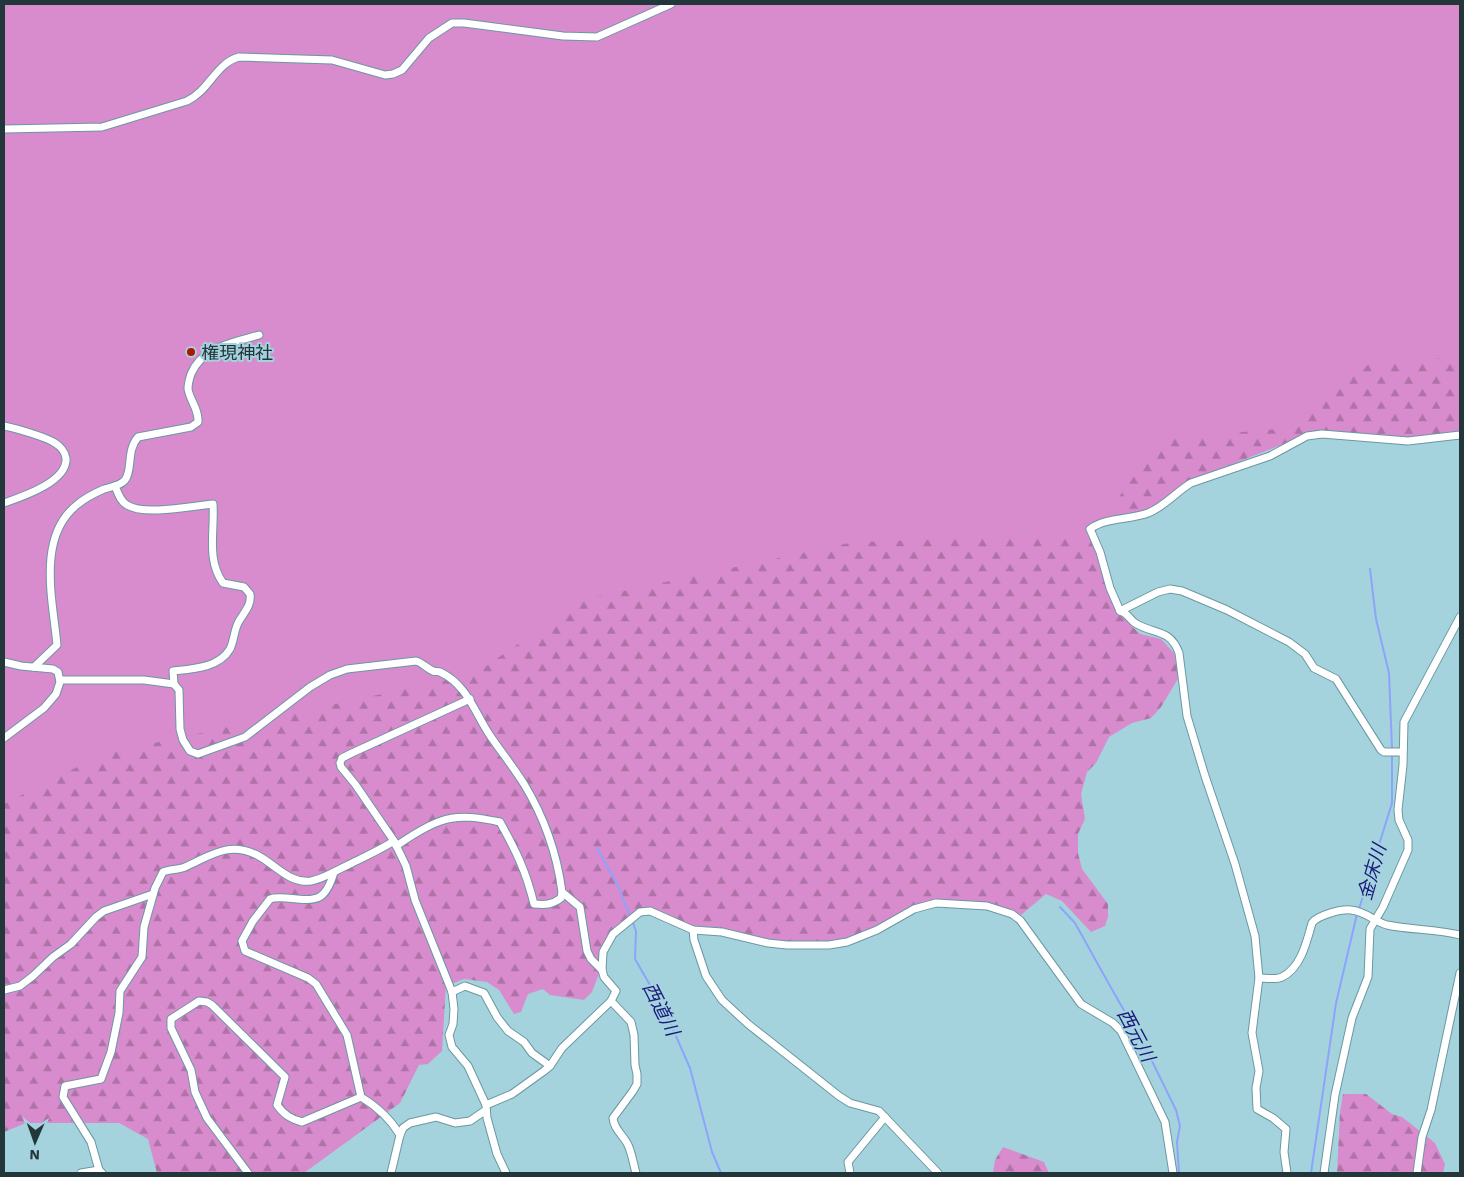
<svg xmlns="http://www.w3.org/2000/svg" width="1464" height="1177" font-family="'Work Sans','Noto Sans JP',sans-serif">
<style>
.forest{fill:url(#forest-firs)}
.park{fill:#d88bcd}
.lines{fill:none;stroke-linecap:round;stroke-linejoin:round}
.stream{stroke:#8da4fc;stroke-width:2}
.minor-casing{stroke:#6a98a2;stroke-width:9}
.minor{stroke:#fff;stroke-width:7}
.poi-dot{fill:#a91900;stroke:#a4d3dd;stroke-width:2}
.labels{text-anchor:middle;dominant-baseline:central;stroke-width:4;stroke-linejoin:round;paint-order:stroke}
.poi-label{font-size:18px;fill:#23363a;stroke:#a4d3dd;text-anchor:start}
.water-label{font-size:19px;font-style:italic;fill:#1a197c;stroke:#a4d3dd}
</style>
<defs>
<pattern id="forest-firs" width="22" height="20" patternUnits="userSpaceOnUse" patternTransform="scale(1.25)"><rect width="22" height="20" fill="#d88bcd"/><path d="M5 1l3.5 6h-7zM16 11l3.5 6h-7z" fill="#af72a7"/></pattern>
</defs>
<rect width="100%" height="100%" fill="#a4d3dd"/>
<g class="forest">
<polygon points="4,4 1460,4 1460,431 1448,432 1417,437 1399,438 1314,432 1190,481 1144,513 1087,528 1116,611 1140,634 1161,639 1174,653 1179,677 1161,707 1151,718 1132,723 1109,737 1096,763 1087,772 1081,794 1085,819 1078,834 1078,853 1082,869 1108,904 1108,917 1105,926 1091,932 1062,901 1046,894 1021,915 1012,909 1007,910 978,902 939,900 907,910 868,932 837,942 769,941 686,924 655,909 641,910 623,921 608,937 600,971 592,992 584,1000 550,995 543,989 528,994 521,1012 514,1014 499,990 487,982 464,979 446,986 442,1051 428,1064 419,1065 400,1103 304,1173 157,1173 148,1139 119,1123 26,1123 4,1132"/>
<polygon points="1343,1094 1366,1094 1392,1114 1402,1117 1435,1143 1445,1164 1443,1173 1337,1173 1340,1112"/>
<polygon points="1003,1147 1044,1162 1049,1173 993,1173 995,1160"/>
</g>
<polygon class="park" points="4,4 1460,4 1460,357 1369,364 1289,428 1159,439 1093,535 854,542 581,600 475,674 103,754 4,804"/>
<g class="lines">
<g class="stream">
<polyline points="1370,569 1376,619 1389,673 1392,749"/>
<polyline points="597,848 619,888 630,916"/>
<polyline points="1060,907 1075,923 1105,977 1147,1051 1176,1110 1180,1126 1177,1142 1179,1173"/>
<polyline points="1359,909 1392,803 1392,754"/>
<polyline points="632,920 636,931 635,959 665,1011 690,1068 712,1152 721,1173"/>
<polyline points="1311,1173 1336,1003 1357,914"/>
</g>
<defs>
<g id="minor">
<path d="M4 129 102 127 187 101C209 91 216 63 239 57L332 60 385 75 393 74 402 70 429 38 452 23H464L563 36 597 37 671 4"/>
<path d="M4 426C15 428 46 437 55 443 60 446 65 452 66 458 68 482 21 497 4 503"/>
<path d="M115 486C118 493 120 501 127 505 144 516 192 506 213 504 215 531 206 559 223 583L244 587 250 594C252 606 243 613 238 623 234 631 234 641 230 649 219 668 192 669 173 671L174 684 179 690 180 729 183 740 190 751 198 754 245 737 310 687 330 675 347 669 416 661C423 663 426 668 433 671 435 672 438 671 440 672 468 685 475 714 491 737 502 753 514 768 524 784 544 817 557 854 562 892L580 907 587 951 591 959 602 970"/>
<polyline points="1120,611 1158,592 1170,589 1182,591 1227,610 1289,642 1305,654 1314,668 1336,679 1381,750 1384,752 1402,752"/>
<polyline points="4,662 21,666 53,669 58,672 60,682 56,694 44,708 4,738"/>
<path d="M34 667 57 645C53 601 36 536 78 504 85 498 95 493 104 489 111 487 120 486 125 480 133 470 126 451 138 437L191 427 198 422C199 409 190 401 188 389 188 384 189 380 191 374 202 347 234 342 259 335"/>
<polyline points="60,680 144,680 174,684"/>
<polyline points="470,699 352,753 342,758 340,763 341,767 355,784 394,841 406,866 415,900 452,992 454,1009 453,1024 449,1035 452,1047 468,1066 486,1105 487,1118 497,1154 506,1173"/>
<path d="M396 846C410 837 425 826 441 821 459 814 481 818 500 822 516 851 526 871 534 904 545 905 552 905 561 898L562 892"/>
<path d="M334 872C325 903 316 901 286 898 280 898 275 897 270 899L253 921 242 941 245 951 308 978 316 984 347 1035 361 1097C376 1106 391 1120 400 1135"/>
<polyline points="693,930 694,940 706,976 722,1000 748,1024 839,1096 850,1103 879,1111 938,1173"/>
<path d="M1259 978C1265 978 1276 980 1282 977 1301 968 1307 941 1312 923 1318 915 1341 909 1351 910 1365 911 1375 922 1387 925 1411 930 1436 929 1460 935"/>
<polyline points="4,990 20,986 33,976 53,957 71,944 96,917 104,911 153,894"/>
<polyline points="452,992 465,986 484,993 497,1017 508,1031 524,1042 532,1053 550,1066"/>
<path d="M611 1001 631 1022 634 1035 635 1065 637 1074V1084L633 1091 613 1118C614 1129 622 1134 627 1143 632 1152 633 1163 636 1173"/>
<polyline points="486,1105 512,1094 544,1071 550,1066 562,1048 611,1001 616,991 604,977 602,970 603,952 613,934 640,912 650,911 693,930 722,932 768,943 787,945 829,945 847,942 877,930 914,909 936,903 987,906 1012,914 1020,920 1081,1004 1113,1023 1121,1031 1165,1122 1173,1173"/>
<polyline points="81,1173 99,1170"/>
<path d="M102 1173 99 1170 91 1142 63 1097 65 1086 101 1079 111 1052 119 1013 120 991 142 957 144 927 155 888 163 872C170 869 178 870 185 867 210 856 228 841 257 855 275 864 289 884 311 881 323 879 335 871 346 866 362 858 378 851 394 841"/>
<path d="M248 1173 207 1118 195 1092 191 1070 171 1028V1019L199 1001 207 1002 212 1005 285 1077 277 1105C284 1115 291 1119 302 1122L361 1097"/>
<polyline points="391,1173 400,1135 403,1128 410,1123 436,1117 455,1123 470,1121 486,1110"/>
<polyline points="850,1173 848,1162 885,1117"/>
<path d="M1287 1173 1284 1152 1286 1129 1273 1118 1257 1109 1256 1088 1259 1071 1252 1033 1259 978 1255 936 1235 864 1205 776 1187 716 1179 653C1170 628 1154 635 1135 623 1129 619 1128 613 1120 611L1110 588 1100 552 1090 529C1106 517 1130 520 1148 513 1164 507 1176 492 1191 483L1270 456 1307 436 1322 434 1408 441 1460 435"/>
<polyline points="1324,1173 1335,1095 1352,1018 1368,977 1370,929 1383,907 1408,850 1408,840 1399,820 1398,810 1403,765 1404,722 1460,617"/>
<polyline points="1417,1173 1422,1137 1431,1110 1460,973"/>
</g>
</defs>
<use href="#minor" class="minor-casing"/>
<use href="#minor" class="minor"/>
</g>
<circle class="poi-dot" cx="191" cy="352" r="5"/>
<g class="labels">
<g class="poi-label">
<text x="201" y="352">権現神社</text>
</g>
<g class="water-label">
<text transform="translate(1372 872) rotate(-74)">金床川</text>
<text transform="translate(661 1009) rotate(63)">西道川</text>
<text transform="translate(1136 1035) rotate(62)">西元川</text>
</g>
</g>
<rect width="1464" height="1177" fill="none" stroke="#23363a" stroke-width="10"/>
<g transform="translate(35 1142) rotate(182)" stroke="#a4d3dd" stroke-width="4" paint-order="stroke">
<path d="M0-4L9 19L0 12L-9 19Z" fill="#23363a"/>
<text y="-8" font-size="14" font-weight="bold" text-anchor="middle" fill="#23363a">N</text>
</g>
</svg>
